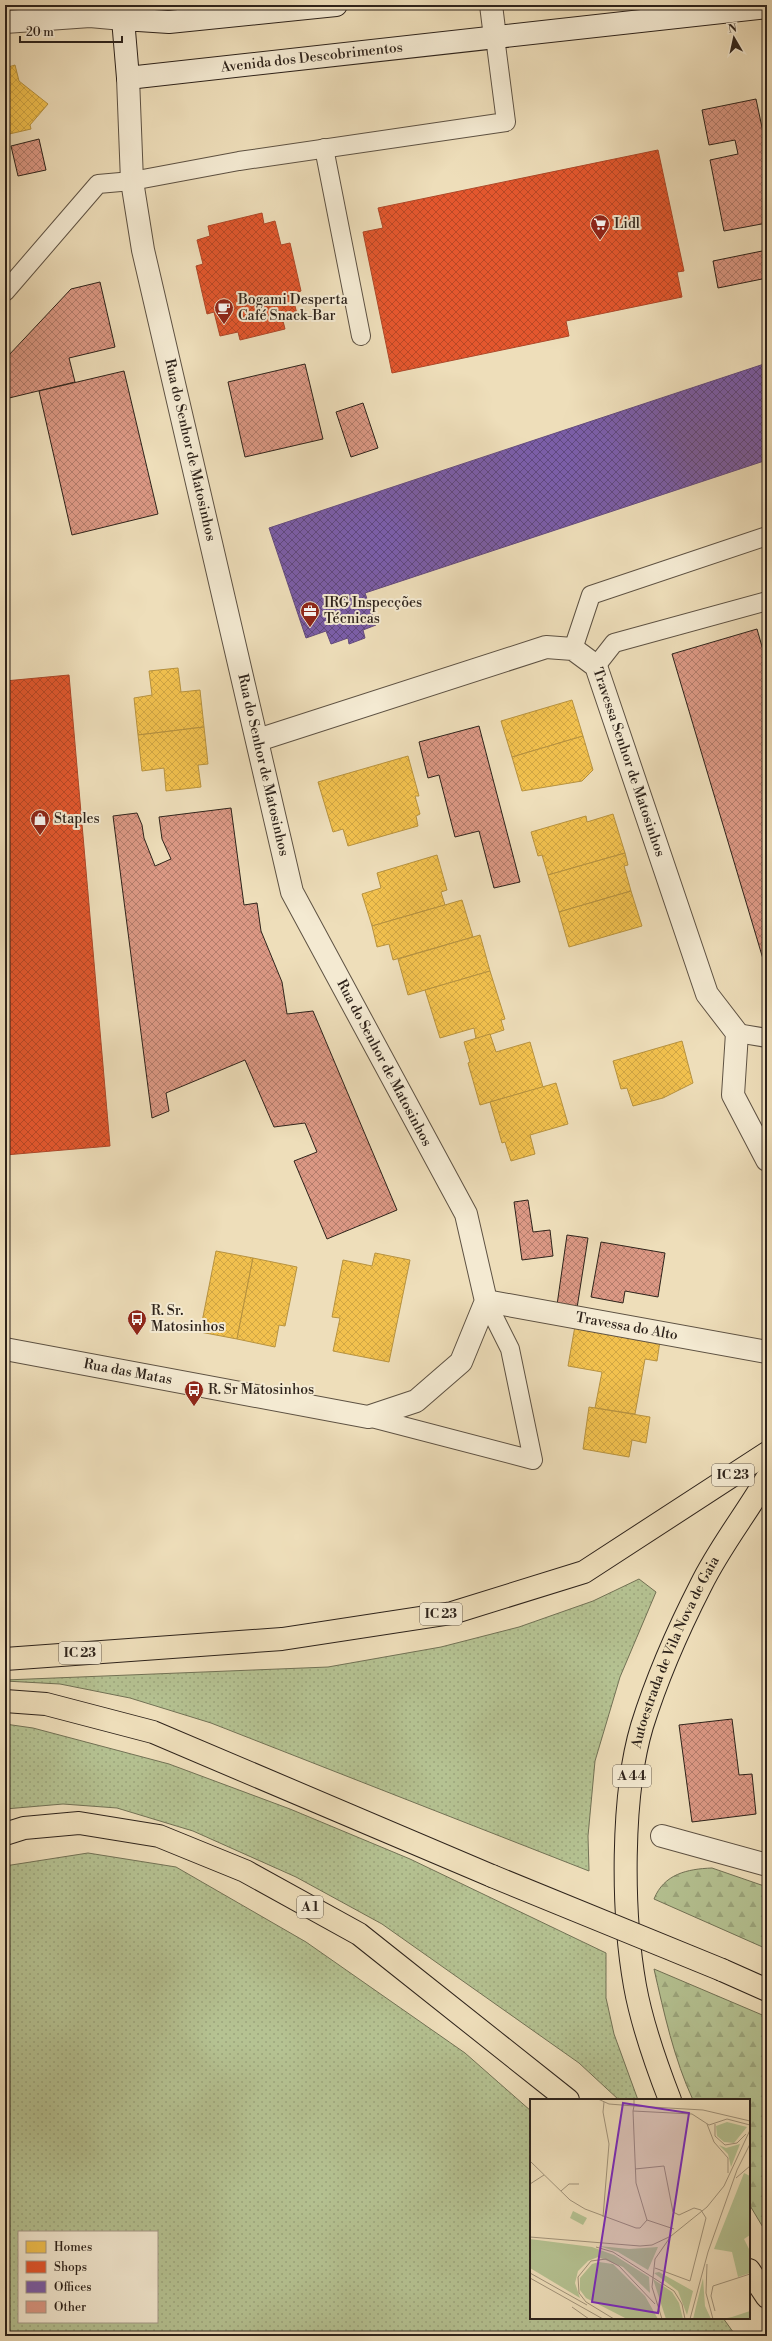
<svg xmlns="http://www.w3.org/2000/svg" width="772" height="2341" font-family="'Libre Bodoni',serif">
<style>
.grass{fill:url(#grass-dots);stroke:#727256;fill-rule:evenodd}
.forest{fill:url(#forest-firs);stroke:#727256}
.homes{fill:url(#homes-cross-hatch);stroke:#b7923f}
.shops{fill:url(#shops-cross-hatch);stroke:#ad4728}
.offices{fill:url(#offices-cross-hatch);stroke:#644c7d}
.building{fill:url(#building-cross-hatch);stroke:#2e231b}
.lines{fill:none;stroke-linecap:round;stroke-linejoin:round}
.service-casing{stroke:#5e5243;stroke-width:20}
.minor-casing{stroke:#5e5243;stroke-width:24}
.secondary-casing{stroke:#2e231b;stroke-width:24}
.motorway-casing{stroke:#2e231b;stroke-width:24}
.service{stroke:#f4ead2;stroke-width:18}
.minor{stroke:#f4ead2;stroke-width:22}
.secondary{stroke:#f4ead2;stroke-width:22}
.motorway{stroke:#eedeba;stroke-width:22}
.motorway-bridge-casing{stroke:#2e231b;stroke-width:24;stroke-linecap:butt}
.motorway-bridge{stroke:#eedeba;stroke-width:22}
.labels{text-anchor:middle;dominant-baseline:central;stroke-width:4;stroke-linejoin:round;paint-order:stroke}
.shield{fill:#f4ead2;stroke:#695f52;stroke-width:1}
.shield-label{font-size:13px;font-weight:bold;fill:#2e231b}
.street-label{font-size:14px;fill:#2e231b;stroke:#f4ead2}
.poi-label{font-size:14px;fill:#2e231b;stroke:#f4ead2;text-anchor:start}
.inset-road{fill:none;stroke:#a1937a;stroke-width:1}
.view{fill:#7b2cbf;fill-opacity:0.15;stroke:#7b2cbf;stroke-width:2}
.inset-edge{fill:none;stroke:#2e231b;stroke-width:2}
</style>
<defs>
<pattern id="grass-dots" width="8" height="8" patternUnits="userSpaceOnUse"><rect width="8" height="8" fill="#b5c292"/><path d="M2 2h.1M6 6h.1" fill="none" stroke="#9ca67d" stroke-width="1.8" stroke-linecap="round"/></pattern>
<pattern id="forest-firs" width="22" height="20" patternUnits="userSpaceOnUse"><rect width="22" height="20" fill="#b5c292"/><path d="M5 1l3.5 6h-7zM16 11l3.5 6h-7z" fill="#9ca67d"/></pattern>
<pattern id="homes-cross-hatch" width="8" height="8" patternUnits="userSpaceOnUse"><rect width="8" height="8" fill="#f2c14e"/><path d="M0 0l8 8M0 8l8-8" fill="none" stroke="#d0a644"/></pattern>
<pattern id="shops-cross-hatch" width="8" height="8" patternUnits="userSpaceOnUse"><rect width="8" height="8" fill="#e4572e"/><path d="M0 0l8 8M0 8l8-8" fill="none" stroke="#b94826"/></pattern>
<pattern id="offices-cross-hatch" width="8" height="8" patternUnits="userSpaceOnUse"><rect width="8" height="8" fill="#7b5ea7"/><path d="M0 0l8 8M0 8l8-8" fill="none" stroke="#60497f"/></pattern>
<pattern id="building-cross-hatch" width="8" height="8" patternUnits="userSpaceOnUse"><rect width="8" height="8" fill="#db9884"/><path d="M0 0l8 8M0 8l8-8" fill="none" stroke="#b27c6b"/></pattern>
</defs>
<rect width="100%" height="100%" fill="#eedeba"/>
<filter id="stains"><feTurbulence type="fractalNoise" baseFrequency=".005" numOctaves="4"/><feColorMatrix values="0 0 0 0 .2 0 0 0 0 .09 0 0 0 0 .02 0 0 0 .5 -.17"/></filter>
<radialGradient id="worn" r=".72"><stop offset=".6" stop-color="#630" stop-opacity="0"/><stop offset="1" stop-color="#630" stop-opacity=".3"/></radialGradient>
<g class="grass">
<polygon points="639,1579 656,1592 620,1677 595,1761 588,1836 589,1871 211,1723 130,1698 60,1684 5,1681 5,1680 328,1667 441,1647 519,1627 593,1601"/>
<polygon points="5,1724 33,1728 169,1764 290,1809 410,1859 606,1953 606,1998 614,2034 638,2100 619,2100 579,2063 382,1924 296,1877 193,1831 117,1808 63,1804 5,1809"/>
<path d="M88 1853 176 1867 306 1942 465 2053 531 2111V2318H723L736 2336H5V1866ZM19 2232H157V2322H19Z"/>
</g>
<g class="forest">
<path d="M712 1868 767 1887V1949L654 1899C664 1874 687 1869 712 1868Z"/>
<path d="M654 1969 767 2017V2234L749 2204V2100H693C674 2059 664 2013 654 1969Z"/>
</g>
<g class="homes">
<polygon points="15,65 19,81 48,104 30,125 31,129 5,135 5,68"/>
<polygon points="178,668 181,692 200,690 204,727 138,735 134,698 152,695 149,671"/>
<polygon points="572,700 583,736 512,757 501,721"/>
<polygon points="204,727 208,764 198,765 201,787 166,791 164,768 142,771 138,735"/>
<polygon points="583,736 593,770 582,781 522,791 512,757"/>
<polygon points="408,756 419,796 415,796 420,814 416,816 418,826 348,846 343,829 333,832 318,782"/>
<polygon points="613,814 625,853 548,875 542,855 538,856 531,832 586,816 587,822"/>
<polygon points="625,853 628,865 624,866 631,891 559,912 548,875"/>
<polygon points="437,855 447,890 441,892 445,905 372,926 362,894 381,888 377,873"/>
<polygon points="631,891 642,926 569,947 559,912"/>
<polygon points="462,900 473,937 393,960 389,944 377,947 372,926"/>
<polygon points="480,935 490,971 408,995 398,959"/>
<polygon points="490,971 505,1019 501,1020 504,1030 476,1039 474,1028 440,1038 425,990"/>
<polygon points="490,1034 496,1052 530,1042 543,1087 480,1105 468,1063 470,1062 464,1042"/>
<polygon points="682,1041 693,1083 663,1098 633,1106 627,1088 621,1089 613,1061"/>
<polygon points="556,1083 568,1124 530,1135 535,1154 511,1161 505,1142 502,1143 490,1102"/>
<polygon points="216,1251 253,1258 237,1339 200,1332"/>
<polygon points="375,1253 410,1260 389,1362 333,1351 340,1318 332,1317 343,1260 372,1266"/>
<polygon points="253,1258 297,1267 285,1326 279,1325 275,1347 237,1339"/>
<polygon points="575,1326 660,1341 657,1361 645,1359 635,1414 595,1408 602,1372 568,1366"/>
<polygon points="589,1407 650,1417 646,1443 632,1440 629,1457 583,1449"/>
</g>
<g class="shops">
<polygon points="658,150 684,271 677,272 682,297 566,321 569,336 392,373 363,232 383,228 378,208"/>
<polygon points="262,213 264,224 275,221 281,245 290,243 301,291 292,294 298,318 283,321 285,329 240,340 238,332 220,336 214,312 207,314 196,266 203,264 197,240 210,236 208,226"/>
<polygon points="69,675 110,1146 5,1155 5,681"/>
</g>
<polygon class="offices" points="767,363 767,460 365,593 376,625 363,630 365,638 349,644 348,638 331,644 326,631 306,638 269,528"/>
<g class="building">
<polygon points="756,99 767,151 767,223 724,231 710,160 738,154 735,140 709,145 702,110"/>
<polygon points="39,139 46,170 18,176 11,146"/>
<polygon points="767,250 767,278 718,288 713,261"/>
<polygon points="100,282 115,347 69,358 75,382 5,399 5,352 8,356 71,289"/>
<polygon points="305,364 323,439 245,457 228,382"/>
<polygon points="124,371 158,514 72,535 39,391"/>
<polygon points="363,403 378,448 351,457 336,412"/>
<polygon points="757,629 767,664 766,969 672,654"/>
<polygon points="479,726 520,882 494,888 479,831 455,837 439,775 428,778 419,742"/>
<polygon points="231,808 244,905 257,903 261,931 282,982 287,1014 313,1011 397,1210 327,1239 294,1161 317,1152 305,1123 274,1127 245,1060 166,1093 169,1111 152,1118 113,816 137,813 142,825 144,838 155,866 171,859 162,839 159,817"/>
<polygon points="528,1200 533,1232 550,1230 553,1256 522,1260 514,1202"/>
<polygon points="567,1235 588,1238 577,1308 557,1305"/>
<polygon points="601,1242 665,1253 658,1297 625,1291 623,1303 591,1297"/>
<polygon points="732,1719 739,1775 752,1774 756,1814 692,1822 679,1725"/>
</g>
<g class="lines">
<defs>
<g id="service">
<polyline points="324,148 361,336"/>
<polyline points="5,292 98,184 132,181 239,161 506,122 495,37"/>
<polyline points="573,649 591,595 767,536"/>
<polyline points="596,666 614,643 767,601"/>
<polyline points="737,1033 767,1038"/>
<polyline points="368,1417 533,1460 510,1349 486,1301"/>
</g>
<g id="minor">
<polyline points="491,5 495,37"/>
<polyline points="5,22 90,16 123,19 122,5"/>
<path id="s1" d="M258 740 546 647 573 649 596 666 707 994 737 1033 733 1095 767 1160"/>
<path id="s2" d="M486 1301 767 1352"/>
<path id="s3" d="M5 1349 368 1417 416 1401 461 1362 486 1301 466 1214 292 892 143 250 132 181 128 78"/>
<polyline points="662,1836 767,1865"/>
</g>
<g id="secondary">
<path id="s4" d="M336 5 169 22 123 19 128 78 767 7"/>
</g>
<g id="motorway">
<polyline points="5,1659 282,1639 452,1613 584,1572 767,1453"/>
<polyline points="5,1701 46,1704 153,1732 492,1876"/>
<polyline points="5,1834 24,1828 79,1823 159,1836 245,1871 359,1934 568,2100"/>
<polyline points="722,1970 767,1990"/>
<path id="s5" d="M670 2100C656 2064 642 2025 635 1986 622 1913 621 1797 642 1726 657 1678 678 1630 701 1585 719 1548 746 1514 767 1478"/>
<polyline points="749,2270 767,2297"/>
</g>
</defs>
<use href="#service" class="service-casing"/>
<use href="#minor" class="minor-casing"/>
<use href="#secondary" class="secondary-casing"/>
<use href="#motorway" class="motorway-casing"/>
<use href="#service" class="service"/>
<use href="#minor" class="minor"/>
<use href="#secondary" class="secondary"/>
<use href="#motorway" class="motorway"/>
<defs>
<polyline id="motorway-bridge" points="492,1876 722,1970"/>
</defs>
<use href="#motorway-bridge" class="motorway-bridge-casing"/>
<use href="#motorway-bridge" class="motorway-bridge"/>
</g>
<defs>
<symbol id="supermarket-pin" viewBox="-11 -11 22 30"><path d="M0 17L-7.5 6A9.5 9.5 0 1 1 7.5 6Z" fill="#8f2418" stroke="#f4ead2"/><path d="M-6-5.5h2.5l.6 2H6L4.5 2H-2.5L-4.4-4H-6ZM-1.5 3.2a1.3 1.3 0 1 0 .1 0ZM3 3.2a1.3 1.3 0 1 0 .1 0Z" fill="#fff"/></symbol>
<symbol id="cafe-pin" viewBox="-11 -11 22 30"><path d="M0 17L-7.5 6A9.5 9.5 0 1 1 7.5 6Z" fill="#8f2418" stroke="#f4ead2"/><path d="M-5.5-4.5H6V0H3Q3 3.5 0 3.5H-2.5Q-5.5 3.5-5.5 0ZM3-3.2v2h1.7v-2ZM-6 4.5H4V6H-6Z" fill="#fff"/></symbol>
<symbol id="office-pin" viewBox="-11 -11 22 30"><path d="M0 17L-7.5 6A9.5 9.5 0 1 1 7.5 6Z" fill="#8f2418" stroke="#f4ead2"/><path d="M-6-3h4V-5.5h4V-3h4V5H-6ZM-1-4.5V-3h2v-1.5ZM-6 0V1H6V0Z" fill="#fff"/></symbol>
<symbol id="shop-pin" viewBox="-11 -11 22 30"><path d="M0 17L-7.5 6A9.5 9.5 0 1 1 7.5 6Z" fill="#8f2418" stroke="#f4ead2"/><path d="M-5-2.5h2.3a2.7 3.5 0 0 1 5.4 0H5L5.5 6h-11ZM-1.5-2.5h3a1.5 2.3 0 0 0-3 0Z" fill="#fff"/></symbol>
<symbol id="bus-pin" viewBox="-11 -11 22 30"><path d="M0 17L-7.5 6A9.5 9.5 0 1 1 7.5 6Z" fill="#8f2418" stroke="#f4ead2"/><path d="M-5-6H5V4H4V6H2V4H-2V6H-4V4H-5ZM-3.5-4V0h7V-4ZM-3.5 1.2v1.5H-2V1.2ZM2 1.2v1.5H3.5V1.2Z" fill="#fff"/></symbol>
</defs>
<g fill-rule="evenodd">
<use href="#supermarket-pin" x="589" y="213" width="22" height="30"/>
<use href="#cafe-pin" x="213" y="297" width="22" height="30"/>
<use href="#office-pin" x="299" y="600" width="22" height="30"/>
<use href="#shop-pin" x="29" y="808" width="22" height="30"/>
<use href="#bus-pin" x="126" y="1308" width="22" height="30"/>
<use href="#bus-pin" x="183" y="1379" width="22" height="30"/>
</g>
<g class="labels">
<g class="shield">
<rect x="712" y="1464" width="42" height="22" rx="3"/>
<rect x="420" y="1603" width="42" height="22" rx="3"/>
<rect x="59" y="1642" width="42" height="22" rx="3"/>
<rect x="613" y="1765" width="38" height="22" rx="3"/>
<rect x="297" y="1896" width="26" height="22" rx="3"/>
</g>
<g class="shield-label">
<text x="733" y="1475">IC 23</text>
<text x="441" y="1614">IC 23</text>
<text x="80" y="1653">IC 23</text>
<text x="632" y="1776">A 44</text>
<text x="310" y="1907">A 1</text>
</g>
<g class="street-label">
<text stroke="none"><textPath href="#s4" startOffset="458">Avenida dos Descobrimentos</textPath></text>
<text transform="translate(190 450) rotate(77)">Rua do Senhor de Matosinhos</text>
<text stroke="none"><textPath href="#s1" startOffset="460">Travessa Senhor de Matosinhos</textPath></text>
<text transform="translate(263 765) rotate(77)">Rua do Senhor de Matosinhos</text>
<text transform="translate(384 1063) rotate(62)">Rua do Senhor de Matosinhos</text>
<text stroke="none"><textPath href="#s2" startOffset="143">Travessa do Alto</textPath></text>
<text stroke="none"><textPath href="#s3" startOffset="125">Rua das Matas</textPath></text>
<text stroke="none"><textPath href="#s5" startOffset="462">Autoestrada de Vila Nova de Gaia</textPath></text>
</g>
<g class="poi-label">
<text x="614" y="224">Lidl</text>
<text x="238" y="300">Bogami Desperta<tspan x="238" dy="16">Café Snack-Bar</tspan></text>
<text x="324" y="603">IRG Inspecções<tspan x="324" dy="16">Técnicas</tspan></text>
<text x="54" y="819">Staples</text>
<text x="151" y="1311">R. Sr.<tspan x="151" dy="16">Matosinhos</tspan></text>
<text x="208" y="1390">R. Sr Matosinhos</text>
</g>
</g>
<g transform="translate(530 2099)">
<rect width="220" height="220" fill="#eedeba"/>
<path d="M197 23 217 28 204 44 194 43 187 37 186 27ZM210 45 201 68 198 55 189 46 196 49ZM0 140 62 148 84 156 119 178 120 194 93 168 68 158 58 162 48 172 45 184 50 199 0 169ZM69 147 99 150 128 148 118 171 88 153ZM69 163 83 165 115 197 128 220H97L56 199 50 191V179L62 165Z" fill="#b5c292"/>
<path d="M214 74 220 77V136L214 140 220 152V174L208 178 202 153 184 150ZM129 173 163 192 157 216 148 192 124 174ZM173 179 175 207 181 220H163ZM123 180 142 193 149 204 153 220H136ZM220 212V220L197 219 202 218Z" fill="#b5c292"/>
<path d="M43 112 57 119 53 126 40 119Z" fill="#b5c292"/>
<path class="inset-road" d="M68 0 79 5 104 7V0M220 22 173 11 104 7 103 12 162 15 179 26 197 20 220 26M177 25 184 43 198 59V74M185 25V37L195 46 207 44 216 35M0 62 40 101 55 110 106 129H110L117 121 106 84 103 12M105 70 134 67 143 113 149 116 164 109 171 111 176 119 160 182 125 169M206 79 220 67M0 85 14 76M31 92 39 85H49M73 118 79 45 73 13 74 3M117 121 144 130M0 138 110 147 122 146 139 138M66 148 83 153 144 192 152 205 155 220M177 165 176 194 183 220M0 174 57 206M0 179 73 220M42 208 59 220M185 212 181 197 183 187 220 175M84 220 56 203 49 194 48 178 61 162 76 160 89 167 125 205M132 220 122 188 125 160 141 137 177 108 194 87 220 31M160 220 178 153 207 71 220 45"/>
<path class="view" d="M93 4 159 14 128 214 62 203Z"/>
<rect width="220" height="220" class="inset-edge"/>
</g>
<rect width="772" height="2341" fill="none" stroke="#eedeba" stroke-width="20"/>
<rect x="6" y="6" width="760" height="2329" fill="none" stroke="#2e231b" stroke-width="2"/>
<rect x="10" y="10" width="752" height="2321" fill="none" stroke="#2e231b"/>
<rect x="18" y="2231" width="140" height="92" fill="#f4ead2" stroke="#a59a89"/>
<rect x="26" y="2241" width="20" height="12" fill="#f2c14e" stroke="#a59a89"/>
<text x="54" y="2251" font-size="12" fill="#2e231b">Homes</text>
<rect x="26" y="2261" width="20" height="12" fill="#e4572e" stroke="#a59a89"/>
<text x="54" y="2271" font-size="12" fill="#2e231b">Shops</text>
<rect x="26" y="2281" width="20" height="12" fill="#7b5ea7" stroke="#a59a89"/>
<text x="54" y="2291" font-size="12" fill="#2e231b">Offices</text>
<rect x="26" y="2301" width="20" height="12" fill="#db9884" stroke="#a59a89"/>
<text x="54" y="2311" font-size="12" fill="#2e231b">Other</text>
<g transform="translate(734 38) rotate(351)" stroke="#f4ead2" stroke-width="3" paint-order="stroke">
<path d="M0-3L7 15L0 10L-7 15Z" fill="#2e231b"/>
<text y="-6" font-size="11" font-weight="bold" text-anchor="middle" fill="#2e231b">N</text>
</g>
<path d="M20 36v6h102v-6" fill="none" stroke="#2e231b" stroke-width="2"/>
<text x="26" y="36" font-size="12" fill="#2e231b" stroke="#f4ead2" stroke-width="3" paint-order="stroke">20 m</text>
<rect width="100%" height="100%" filter="url(#stains)"/>
<rect width="100%" height="100%" fill="url(#worn)"/>
</svg>
